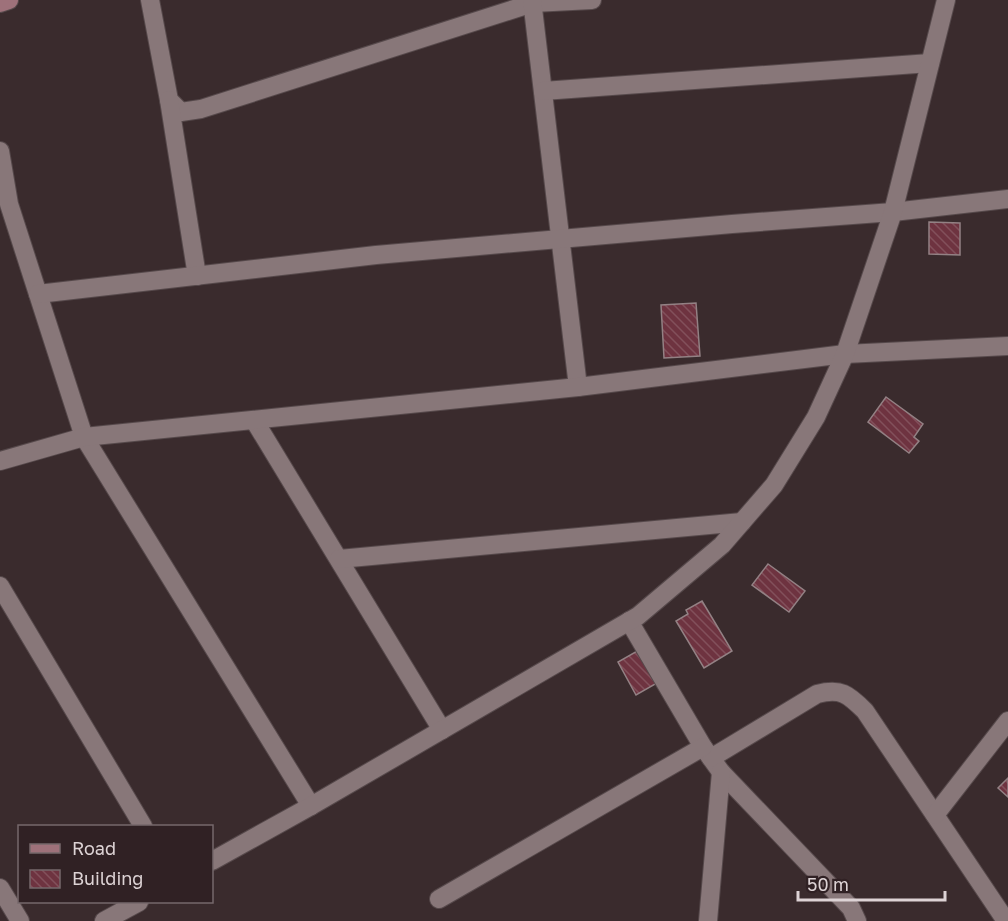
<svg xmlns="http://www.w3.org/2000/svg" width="1008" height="921" font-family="'Golos Text',sans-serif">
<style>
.building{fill:url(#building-back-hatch);stroke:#938184;stroke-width:1.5}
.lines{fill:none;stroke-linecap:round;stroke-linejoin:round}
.minor-casing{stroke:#56494b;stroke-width:20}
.tertiary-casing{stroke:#56494b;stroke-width:20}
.secondary-casing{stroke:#56494b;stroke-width:20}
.minor{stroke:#887779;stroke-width:18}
.tertiary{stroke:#887779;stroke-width:18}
.secondary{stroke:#9e717a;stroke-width:18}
</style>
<defs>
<pattern id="building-back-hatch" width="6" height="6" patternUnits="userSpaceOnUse" patternTransform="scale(1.5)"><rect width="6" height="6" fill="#6e3340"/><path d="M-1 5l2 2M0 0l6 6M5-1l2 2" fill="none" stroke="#82505b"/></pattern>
</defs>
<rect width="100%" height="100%" fill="#3a2b2d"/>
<g class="building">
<polygon points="929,222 960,223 960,255 929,254"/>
<polygon points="696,303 700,356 664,358 661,305"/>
<polygon points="886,397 923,424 914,437 919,441 909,453 868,422"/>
<polygon points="768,564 805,591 789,612 752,585"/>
<polygon points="702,601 732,651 704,668 676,621 688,614 686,610"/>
<polygon points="639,650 657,683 636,695 618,662"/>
<polygon points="1008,778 1008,797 998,788"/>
</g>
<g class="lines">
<defs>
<g id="minor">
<polyline points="150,0 169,100 181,112 201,109 533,3 592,0"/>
<polyline points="532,0 578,387"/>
<polyline points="543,91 930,63"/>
<polyline points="169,100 197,276"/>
<polyline points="0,151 9,204 84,437 311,806"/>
<polyline points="38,294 376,255 732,224 893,212 1008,199"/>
<polyline points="254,420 442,730"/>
<polyline points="0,461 84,437 578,387 845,354 1008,346"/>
<polyline points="339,559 742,522"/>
<polyline points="0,586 143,826"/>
<polyline points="629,621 703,747 721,772 851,908 857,921"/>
<path d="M711 758 817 694C841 688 848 694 865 711L1006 921"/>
<polyline points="935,815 1008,721"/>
<polyline points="212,861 311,806 638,616 722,545 774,485 816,417 845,354 893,212 946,0"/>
<polyline points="439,899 703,747"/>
<polyline points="104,921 139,902"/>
<polyline points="708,921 721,772"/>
</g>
<polyline id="tertiary" points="0,888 20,921"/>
<polyline id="secondary" points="0,3 9,0"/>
</defs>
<use href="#minor" class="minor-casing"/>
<use href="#tertiary" class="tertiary-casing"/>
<use href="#secondary" class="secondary-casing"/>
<use href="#minor" class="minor"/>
<use href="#tertiary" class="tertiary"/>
<use href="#secondary" class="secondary"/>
</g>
<rect x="18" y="825" width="195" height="78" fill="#302124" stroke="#75686b" stroke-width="1.5"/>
<rect x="30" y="844" width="30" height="9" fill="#9e717a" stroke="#75686b" stroke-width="1.5"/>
<text x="72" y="855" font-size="18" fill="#ddd3d5">Road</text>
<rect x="30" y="870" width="30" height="18" fill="url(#building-back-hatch)" stroke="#75686b" stroke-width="1.5"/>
<text x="72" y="885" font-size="18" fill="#ddd3d5">Building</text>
<path d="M798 891v9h147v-9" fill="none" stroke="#ddd3d5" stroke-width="3"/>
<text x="807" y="891" font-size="18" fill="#ddd3d5" stroke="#302124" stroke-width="4.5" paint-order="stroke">50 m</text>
</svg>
